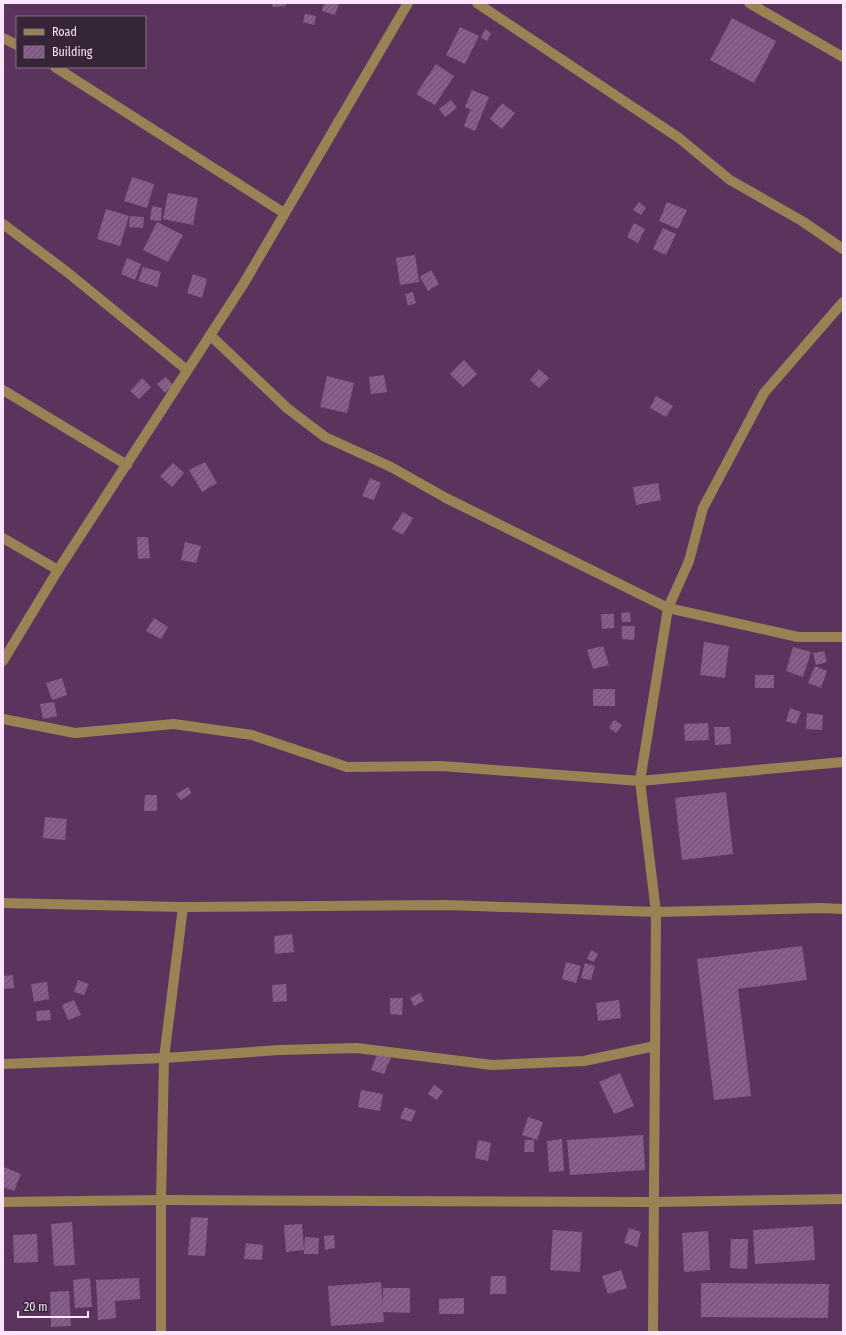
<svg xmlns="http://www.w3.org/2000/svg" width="846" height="1335" font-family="'Fira Sans Condensed',sans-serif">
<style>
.building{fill:url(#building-hatch)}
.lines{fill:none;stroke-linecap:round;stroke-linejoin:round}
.minor{stroke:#998355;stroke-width:10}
</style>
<defs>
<pattern id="building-hatch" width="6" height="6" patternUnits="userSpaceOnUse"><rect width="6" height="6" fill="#885f8b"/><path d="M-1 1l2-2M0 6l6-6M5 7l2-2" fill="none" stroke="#675068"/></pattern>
</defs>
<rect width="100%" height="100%" fill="#5b345e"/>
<g class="building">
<polygon points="272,3 285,3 286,6 273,7"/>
<polygon points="324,3 339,3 335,15 322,11"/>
<polygon points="305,14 316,16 314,25 303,22"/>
<polygon points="732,18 776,41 754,83 710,60"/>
<polygon points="460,27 479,36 465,64 446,55"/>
<polygon points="485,29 491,33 487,41 481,38"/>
<polygon points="436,64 454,76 435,105 416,94"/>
<polygon points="472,90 489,97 475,131 464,126 470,110 478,113 465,107"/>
<polygon points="451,100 457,108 445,117 439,109"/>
<polygon points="502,103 515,113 502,129 490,119"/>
<polygon points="132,177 154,184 147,208 124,201"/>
<polygon points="168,193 198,198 193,225 163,219"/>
<polygon points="639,202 646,208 641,215 633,210"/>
<polygon points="667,202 687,210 678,229 659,221"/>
<polygon points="152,206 162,208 161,221 150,220"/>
<polygon points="106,209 129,216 120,246 97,239"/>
<polygon points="130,216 144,217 143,228 129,227"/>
<polygon points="157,222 183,235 168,262 143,250"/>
<polygon points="634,223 645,229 638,243 627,237"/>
<polygon points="663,228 676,234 666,255 653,249"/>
<polygon points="415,255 419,282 400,285 396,258"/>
<polygon points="127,258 141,264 135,280 121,274"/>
<polygon points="143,267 161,272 157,287 138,281"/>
<polygon points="431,270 439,284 428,291 420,277"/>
<polygon points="193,274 207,279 202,298 187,293"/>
<polygon points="413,292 416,303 408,306 405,294"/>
<polygon points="464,360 477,374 463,387 450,374"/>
<polygon points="539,369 549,378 539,388 530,380"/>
<polygon points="384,375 387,392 371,394 369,377"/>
<polygon points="327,376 354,383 347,413 320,407"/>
<polygon points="166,377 174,386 165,393 157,384"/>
<polygon points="142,378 151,387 139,399 130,391"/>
<polygon points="656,396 673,406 666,417 650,408"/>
<polygon points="205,462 217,483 202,492 189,470"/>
<polygon points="173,463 184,473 172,487 160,476"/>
<polygon points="370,478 381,483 374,500 362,496"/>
<polygon points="658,483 661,500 636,505 633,487"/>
<polygon points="403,512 413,518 403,535 392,529"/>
<polygon points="137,537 148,537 150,558 138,559"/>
<polygon points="185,542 201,546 196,563 181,560"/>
<polygon points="630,612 631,622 622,622 621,613"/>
<polygon points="601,614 614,614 614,628 602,629"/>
<polygon points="154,618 168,627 161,639 146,631"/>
<polygon points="622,626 635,626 634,640 622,639"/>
<polygon points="704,642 729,646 725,678 700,675"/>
<polygon points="603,646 609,665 593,669 587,650"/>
<polygon points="793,647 811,652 803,677 786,671"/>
<polygon points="824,651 827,662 816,665 813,653"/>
<polygon points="815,666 827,671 821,688 808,683"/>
<rect x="755" y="675" width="19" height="13"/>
<polygon points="62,678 67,695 52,700 46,683"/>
<rect x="593" y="689" width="22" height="17"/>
<polygon points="54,702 57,716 43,719 40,704"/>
<polygon points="790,708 801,712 796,724 786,721"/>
<polygon points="807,713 823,715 822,730 806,729"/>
<polygon points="614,720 622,725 616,733 609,728"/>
<polygon points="708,723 709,740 685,741 684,724"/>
<polygon points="714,727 730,727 731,744 715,745"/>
<polygon points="188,787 192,793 181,800 176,794"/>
<polygon points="726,792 733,854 682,860 675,798"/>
<polygon points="145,795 157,795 157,811 144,811"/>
<polygon points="45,817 67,819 65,840 43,838"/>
<polygon points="292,934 294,952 275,954 274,936"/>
<polygon points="802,946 807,980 738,989 751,1096 714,1100 697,959"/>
<polygon points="591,950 598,954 594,962 587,959"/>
<polygon points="566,962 581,966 576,983 562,979"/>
<polygon points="585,963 595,966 591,980 581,978"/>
<polygon points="13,975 14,988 3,989 3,976"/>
<polygon points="78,980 89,984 84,995 74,992"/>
<polygon points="47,982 49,999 34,1002 31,984"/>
<polygon points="286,984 287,1001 273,1002 272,985"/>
<polygon points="420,993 424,1001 414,1006 410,998"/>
<polygon points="390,998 403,998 402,1015 390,1014"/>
<polygon points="74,1000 81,1015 68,1020 62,1005"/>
<polygon points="619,1000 621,1018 598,1021 596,1003"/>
<polygon points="50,1010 51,1020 37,1021 36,1011"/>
<polygon points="378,1052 391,1057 384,1074 371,1070"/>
<polygon points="620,1073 634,1106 614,1114 599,1082"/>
<polygon points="434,1085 443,1091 437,1100 428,1094"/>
<polygon points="361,1090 383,1094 380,1111 358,1107"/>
<polygon points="405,1107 416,1111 411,1122 400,1118"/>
<polygon points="528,1117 543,1122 537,1140 522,1135"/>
<polygon points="643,1135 645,1170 570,1175 567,1140"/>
<polygon points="562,1139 564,1171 549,1172 547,1141"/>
<polygon points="478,1140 491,1143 488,1161 475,1158"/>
<polygon points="525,1140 534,1140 534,1152 524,1152"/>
<polygon points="4,1167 21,1174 14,1191 3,1187"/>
<polygon points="191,1217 208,1218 205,1256 188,1255"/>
<polygon points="72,1222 75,1265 54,1266 51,1224"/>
<polygon points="302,1224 304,1250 286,1252 284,1225"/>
<polygon points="813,1226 815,1260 755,1264 753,1230"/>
<polygon points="629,1228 641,1232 637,1247 624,1243"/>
<polygon points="553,1230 582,1232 580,1272 550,1270"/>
<polygon points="708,1231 710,1270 684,1272 682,1233"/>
<polygon points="37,1234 38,1262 14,1263 13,1235"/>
<polygon points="334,1235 335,1248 325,1250 324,1236"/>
<polygon points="305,1237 319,1238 318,1254 304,1254"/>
<polygon points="731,1239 748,1239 747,1269 730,1268"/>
<polygon points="246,1243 263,1245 262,1260 244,1259"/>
<polygon points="621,1270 627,1288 608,1294 602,1276"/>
<polygon points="491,1276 506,1276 506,1294 490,1294"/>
<polygon points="90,1278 92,1307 75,1308 73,1280"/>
<polygon points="139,1278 140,1299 115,1301 116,1318 98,1320 96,1280"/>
<polygon points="381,1282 383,1307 383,1288 410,1288 410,1313 383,1312 384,1322 331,1326 328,1286"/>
<polygon points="701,1283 829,1284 828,1318 701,1317"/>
<polygon points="69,1291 71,1326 51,1327 50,1292"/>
<polygon points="464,1298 464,1314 439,1314 439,1299"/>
</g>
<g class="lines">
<g class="minor">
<polyline points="477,3 679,138 730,180 802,221 843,249"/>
<polyline points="749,3 843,57"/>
<polyline points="3,38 17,45"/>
<polyline points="55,67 284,213"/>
<polyline points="3,224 67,272 187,370"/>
<polyline points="210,335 287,408 325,437 391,467 446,498 668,608 798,637 843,637"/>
<polyline points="3,390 127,465"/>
<polyline points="3,538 58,570"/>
<polyline points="3,661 58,570 244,283 408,3"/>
<polyline points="3,719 75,733 174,724 252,735 347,767 442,766 640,781 843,762"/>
<polyline points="3,903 183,907 446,905 656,912 821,908 843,909"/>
<polyline points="3,1064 164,1058 280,1050 357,1048 492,1065 584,1061 655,1046"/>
<polyline points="3,1202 161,1200 655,1202 843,1199"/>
<polyline points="161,1332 161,1200 164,1058 183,907"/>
<polyline points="653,1332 656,912 640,781 668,608 689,561 703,508 764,393 843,302"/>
</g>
</g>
<rect width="846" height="1335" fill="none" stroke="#fce4fd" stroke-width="8"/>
<rect x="16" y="16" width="130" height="52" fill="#362437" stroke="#857186"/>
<rect x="24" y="29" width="20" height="6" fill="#998355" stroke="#857186"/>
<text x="52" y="36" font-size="12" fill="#fce4fd">Road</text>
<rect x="24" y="46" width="20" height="12" fill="url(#building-hatch)" stroke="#857186"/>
<text x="52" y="56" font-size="12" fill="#fce4fd">Building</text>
<path d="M18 1311v6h70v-6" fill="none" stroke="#fce4fd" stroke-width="2"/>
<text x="24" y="1311" font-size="12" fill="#fce4fd" stroke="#362437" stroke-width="3" paint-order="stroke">20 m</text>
</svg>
